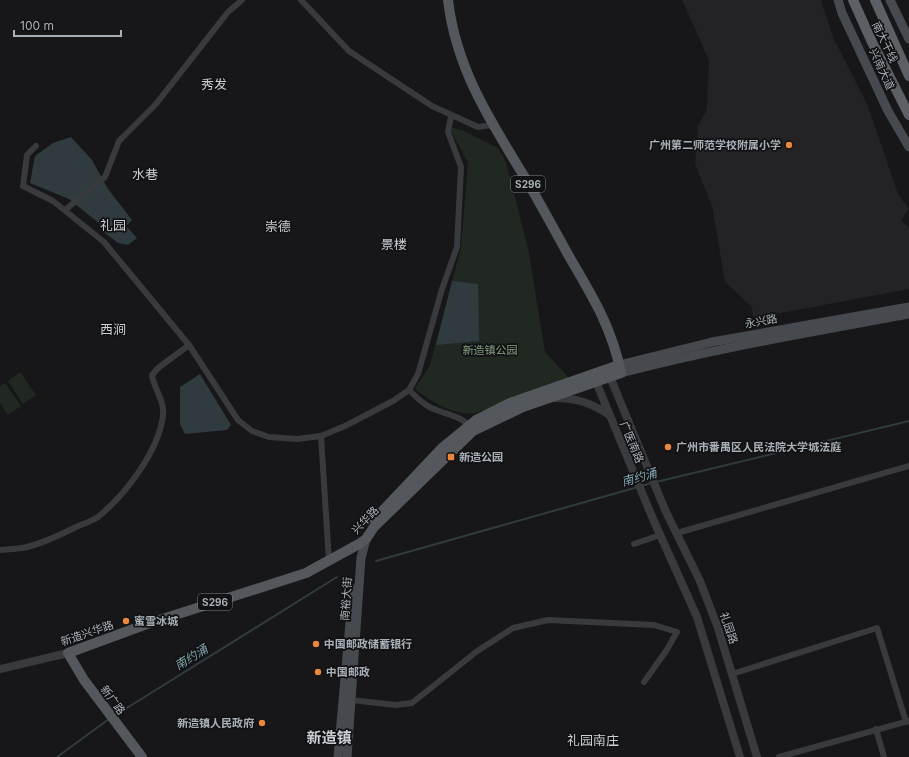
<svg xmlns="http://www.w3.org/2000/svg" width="909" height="757" font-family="Inter,'Noto Sans SC',sans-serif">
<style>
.built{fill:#232325}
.green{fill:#212821}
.water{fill:#2f3b3e}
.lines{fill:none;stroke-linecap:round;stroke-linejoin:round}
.stream{stroke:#2f3b3e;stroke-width:2}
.minor{stroke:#383a3d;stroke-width:6}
.tertiary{stroke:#383a3d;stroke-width:8}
.secondary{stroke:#46494d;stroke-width:9}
.primary{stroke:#54585c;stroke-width:10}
.trunk{stroke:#5c6065;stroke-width:10}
.poi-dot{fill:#eb863d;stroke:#121214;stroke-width:1.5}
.labels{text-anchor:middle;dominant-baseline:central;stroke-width:3.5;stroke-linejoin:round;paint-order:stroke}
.shield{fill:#121214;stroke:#7c8187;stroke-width:1}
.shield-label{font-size:10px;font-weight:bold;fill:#a9b1b8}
.street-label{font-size:11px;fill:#a9b1b8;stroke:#121214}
.poi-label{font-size:11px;font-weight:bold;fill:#a9b1b8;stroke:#121214;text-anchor:start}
.park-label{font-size:11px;fill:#87a281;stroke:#121214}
.water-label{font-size:12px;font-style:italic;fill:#82a6b1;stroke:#121214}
.quarter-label{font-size:13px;fill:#cacfd4;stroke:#121214}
.district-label{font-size:15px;font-weight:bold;fill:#cacfd4;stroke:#121214}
</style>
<rect width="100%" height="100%" fill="#171719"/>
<polygon class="built" points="682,0 821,0 833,37 868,106 898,194 909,209 901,220 909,228 909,289 754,318 751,306 725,282 712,206 695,164 698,126 707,109 709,60"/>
<g class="green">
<path d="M449 127 462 130 498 148 506 162 528 248 545 352 569 378 476 413C453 416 432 402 415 389L430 365 461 248 468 163Z"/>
<polygon points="20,372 36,395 23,404 8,381"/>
<polygon points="5,383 21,406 8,415 0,403 0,386"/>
</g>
<g class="water">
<polygon points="71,137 92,160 108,189 132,220 126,226 137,238 128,245 118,243 105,233 100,224 69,199 30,183 35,156 53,143"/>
<polygon points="452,281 478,284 479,341 436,345"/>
<polygon points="200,374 231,425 227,430 185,434 180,424 180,387"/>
</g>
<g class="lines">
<g class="stream">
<polyline points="656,482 909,421"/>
<polyline points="642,486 651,483"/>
<polyline points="376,561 638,487"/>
<polyline points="114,716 337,577"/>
<polyline points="57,757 109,719"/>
</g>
<g class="minor">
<polyline points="301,0 349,51 432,106 478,127 492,125"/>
<polyline points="36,146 27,155 23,186 53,201 104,242 189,345 238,420 252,431 269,437 297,439 321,436 345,426 393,401 409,390 418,374 442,289 457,247 461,167 448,132 451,116"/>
<polyline points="65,210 105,177 119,141 156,104 228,12 242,0"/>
<path d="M409 390C414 395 420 401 426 405 440 414 461 414 471 428"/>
<polyline points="321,436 329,561"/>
<polyline points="677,533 909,466"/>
<polyline points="634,544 660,535"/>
<path d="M0 550C9 549 19 549 27 547 44 543 60 535 76 527 83 524 92 521 98 517 126 494 158 452 163 416 165 401 154 389 152 375L158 368 189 345"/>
<polyline points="732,674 877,628 906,722"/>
<polyline points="351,700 396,705 412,703 476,652 513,628 548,620 654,625 677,632 666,651 644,682"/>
<polyline points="876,729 884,757"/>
<polyline points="779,757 909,721"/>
</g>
<g class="tertiary">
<polyline points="608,372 666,512 700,581 718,628 757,757"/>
<polyline points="594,377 653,519 697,617 740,757"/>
<path d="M553 398C576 398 589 402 608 414"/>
<polyline points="0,669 68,653"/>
</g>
<g class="secondary">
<polyline points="838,0 842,13 888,111 909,147"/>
<polyline points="890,0 909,39"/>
<polyline points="619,365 712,342 909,307"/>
<path d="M621 373C716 348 812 332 909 314"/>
<polyline points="338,757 353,589"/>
<polyline points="347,757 361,558 366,539"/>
</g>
<g class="primary">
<polyline points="372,522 443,447 476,420 510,403 619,365"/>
<path d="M142 757 84 680 68 653 147 624 306 573 359 544 366 539 374 527 473 431 523 407 621 373C612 328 593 297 570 258 555 231 540 203 524 176 489 119 456 68 448 0"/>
</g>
<g class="trunk">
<polyline points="853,0 871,40 909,115"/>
<polyline points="875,0 909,76"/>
</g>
</g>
<g class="poi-dot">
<circle cx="789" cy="145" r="4"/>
<circle cx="668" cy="447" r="4"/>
<rect x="447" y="453" width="8" height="8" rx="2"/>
<circle cx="126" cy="621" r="4"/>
<circle cx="316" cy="644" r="4"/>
<circle cx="318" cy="672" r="4"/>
<circle cx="262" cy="723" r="4"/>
</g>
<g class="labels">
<g class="shield">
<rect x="511" y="176" width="34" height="16" rx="3"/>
<rect x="198" y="594" width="34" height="16" rx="3"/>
</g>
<g class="shield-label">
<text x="528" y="184">S296</text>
<text x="215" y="602">S296</text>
</g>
<g class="street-label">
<text transform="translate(885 42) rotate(64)">南大干线</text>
<text transform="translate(882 69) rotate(65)">兴南大道</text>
<text transform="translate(761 321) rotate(-10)">永兴路</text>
<text transform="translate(632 442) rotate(67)">广医南路</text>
<text transform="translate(365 520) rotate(-46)">兴华路</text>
<text transform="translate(346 599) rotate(-86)">南裕大街</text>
<text transform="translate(729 628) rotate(71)">礼园路</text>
<text transform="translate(87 633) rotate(-19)">新造兴华路</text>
<text transform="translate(113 700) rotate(54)">新广路</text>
</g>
<g class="poi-label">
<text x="781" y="145" text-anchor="end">广州第二师范学校附属小学</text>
<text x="676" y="447">广州市番禺区人民法院大学城法庭</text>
<text x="459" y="457">新造公园</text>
<text x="134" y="621">蜜雪冰城</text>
<text x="324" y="644">中国邮政储蓄银行</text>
<text x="326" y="672">中国邮政</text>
<text x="254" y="723" text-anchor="end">新造镇人民政府</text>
</g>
<g class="park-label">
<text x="490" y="350">新造镇公园</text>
</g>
<g class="water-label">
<text transform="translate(639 477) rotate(-16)">南约涌</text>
<text transform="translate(191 657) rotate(-32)">南约涌</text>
</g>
<g class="quarter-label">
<text x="214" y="84">秀发</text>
<text x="145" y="174">水巷</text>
<text x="113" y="225">礼园</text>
<text x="278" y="226">崇德</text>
<text x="394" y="244">景楼</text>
<text x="113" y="329">西涧</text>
<text x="593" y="740">礼园南庄</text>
</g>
<g class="district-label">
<text x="329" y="737">新造镇</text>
</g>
</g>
<path d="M14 30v6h107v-6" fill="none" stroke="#a9b1b8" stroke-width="2"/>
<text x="20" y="30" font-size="12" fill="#a9b1b8" stroke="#121214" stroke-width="3" paint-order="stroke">100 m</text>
</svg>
